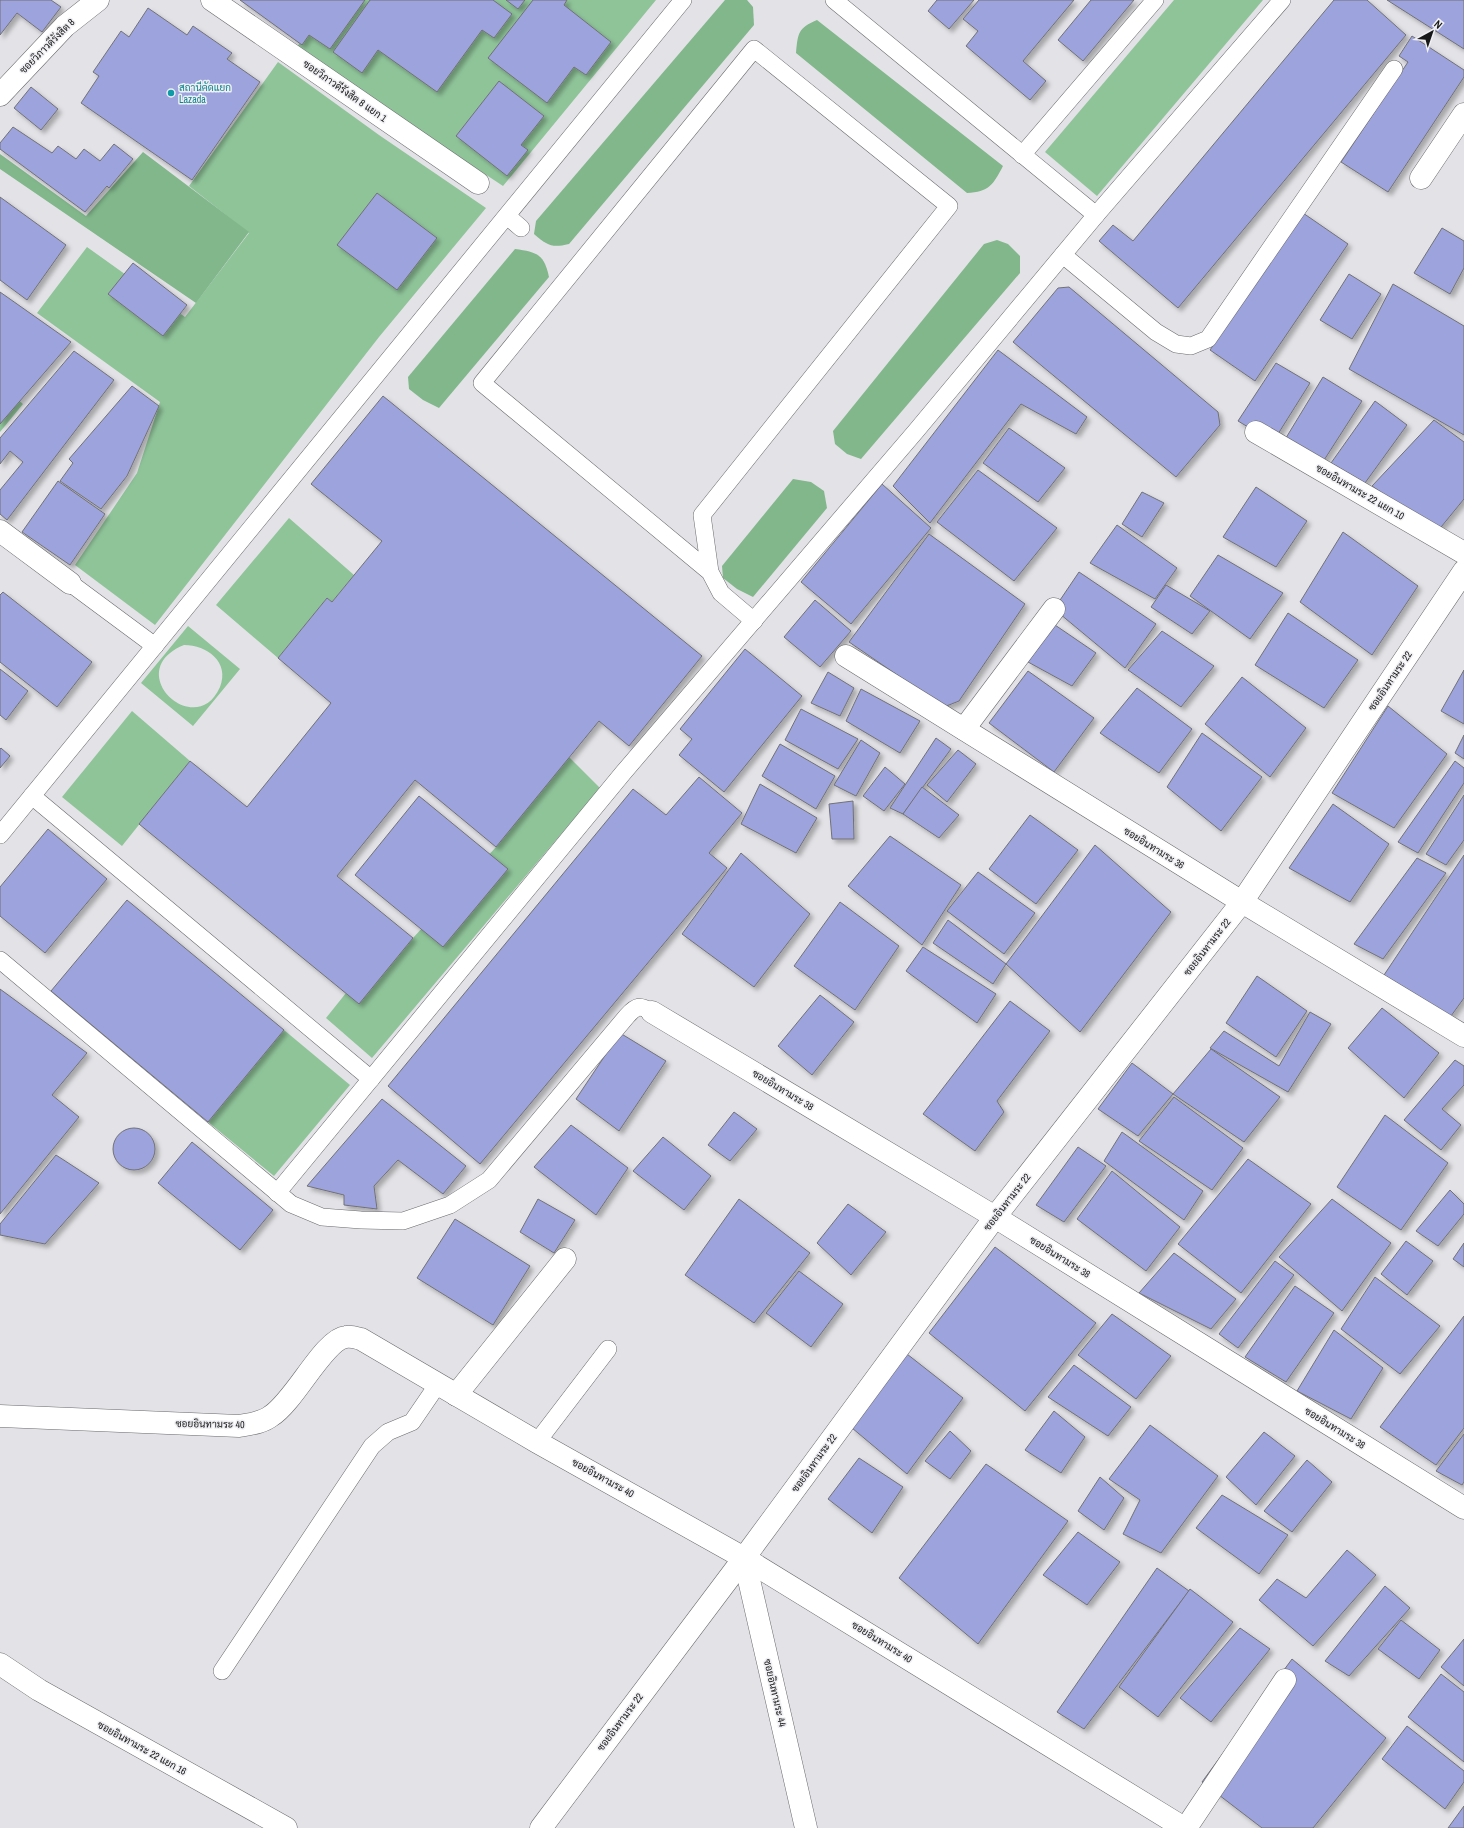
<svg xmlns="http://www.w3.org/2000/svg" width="1464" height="1828" font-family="'Archivo Narrow',Sarabun,sans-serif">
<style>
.green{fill:#8fc499;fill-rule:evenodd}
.forest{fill:#81b78b}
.building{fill:#9da3dd;stroke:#717175;filter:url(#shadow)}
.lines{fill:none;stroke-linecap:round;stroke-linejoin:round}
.service-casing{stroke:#6a6a6d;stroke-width:18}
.minor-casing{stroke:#6a6a6d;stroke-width:23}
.service{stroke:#fff;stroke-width:17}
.minor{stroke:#fff;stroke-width:22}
.culture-dot{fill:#0f9aa8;stroke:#f0f0f4;stroke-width:1.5}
.labels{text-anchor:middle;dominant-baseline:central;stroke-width:3;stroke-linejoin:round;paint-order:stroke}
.street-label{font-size:10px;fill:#171819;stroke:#f0f0f4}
.culture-label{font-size:10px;fill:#0d838f;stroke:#f0f0f4;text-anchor:start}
</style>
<defs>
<filter id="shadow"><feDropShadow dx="3.5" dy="3.5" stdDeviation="2" flood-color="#0004"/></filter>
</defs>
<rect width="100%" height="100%" fill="#e3e3e7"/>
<g class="green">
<polygon points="338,0 656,0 503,186 295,48 337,9"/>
<polygon points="1174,0 1263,0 1097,196 1045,152"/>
<polygon points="278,62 379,135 486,208 379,337 155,625 75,565 137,473 160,402 37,313 87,247 185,317 249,233 189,186"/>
<polygon points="0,385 23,404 0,432"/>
<polygon points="289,518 354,575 332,602 327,598 278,658 216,605"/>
<path d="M188 626 240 669 193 726 141 683ZM184 645C207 645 230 662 220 687 196 742 120 671 184 645Z"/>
<polygon points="132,711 190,761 122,846 62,797"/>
<polygon points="569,757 600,788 372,1058 326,1018 346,993 359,1003 413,938 496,847"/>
<polygon points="284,1030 350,1085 274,1176 208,1122"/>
</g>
<g class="forest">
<path d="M725 0H747L753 7 754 25 569 244C552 248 548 246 534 234L536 221Z"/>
<path d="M817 20 1003 166C993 185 989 192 967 193L796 53C798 33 798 28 817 20Z"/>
<polygon points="143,152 249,232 196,303 0,169 0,154 86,216"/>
<polygon points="997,240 1008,244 1020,256 1020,273 861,459 847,454 835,444 833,431 984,244"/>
<path d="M515 249C537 252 544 254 549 277L439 408 423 400 409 389 408 377Z"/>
<polygon points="793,479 811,482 824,491 827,508 753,597 737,589 723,578 722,566"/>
</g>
<g class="building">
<polygon points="0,0 51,0 61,7 42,32 17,13 0,35"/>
<polygon points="240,0 365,0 330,49 309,35 302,45"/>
<polygon points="370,0 493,0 512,14 494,38 482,30 437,92 378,50 362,73 333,52"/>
<polygon points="506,0 525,0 518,9"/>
<polygon points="533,0 567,0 564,5 611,42 586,75 574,67 547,103 488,58"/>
<polygon points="937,0 974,0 949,29 928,11"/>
<polygon points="979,0 1074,0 1023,61 1046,81 1030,100 966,46 978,31 963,19"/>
<polygon points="1091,0 1134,0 1083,61 1058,40"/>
<polygon points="1334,0 1367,0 1406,35 1178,308 1099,241 1113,225 1133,241"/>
<polygon points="1387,0 1464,0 1464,49"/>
<polygon points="148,8 187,35 193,26 232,53 227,59 260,82 192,180 81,103 99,76 93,72 121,31 129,37"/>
<polygon points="1412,36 1464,70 1464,77 1388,192 1341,162 1408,62 1399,56"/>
<polygon points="499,81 544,116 521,145 528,150 507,176 456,136"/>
<polygon points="31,87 58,109 41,130 14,108"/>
<polygon points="13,127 52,153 58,146 76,159 84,149 100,161 114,144 133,159 109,188 107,186 85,212 0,149 0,143"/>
<polygon points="377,193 437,238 397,290 337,245"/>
<polygon points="0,197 66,245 27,300 0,280"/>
<polygon points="1303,213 1348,244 1255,381 1210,350"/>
<polygon points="1442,228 1464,241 1464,268 1450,294 1414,273"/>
<polygon points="133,263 187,305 163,336 108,294"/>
<polygon points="1349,274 1381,294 1352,339 1320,320"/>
<polygon points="1393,284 1464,326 1464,435 1349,369"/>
<polygon points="1069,287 1218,412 1220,425 1176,477 1013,342 1058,288"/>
<polygon points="0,292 71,342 0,424"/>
<polygon points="998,350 1087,417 1076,434 1021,404 930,523 893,486"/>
<polygon points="74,351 114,380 7,520 0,514 0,490 23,462 10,451 0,464 0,438"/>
<polygon points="1276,363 1310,383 1273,442 1238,421"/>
<polygon points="1323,377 1362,401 1319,468 1281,446"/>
<polygon points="132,386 159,406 127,476 101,509 60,481 73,463 69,459"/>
<polygon points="383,396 702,656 629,746 599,721 496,847 415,780 337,876 413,938 359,1004 139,824 190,761 247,807 331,703 278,658 327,598 332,602 382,541 311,484"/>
<polygon points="1375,401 1407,425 1365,483 1331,463"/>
<polygon points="1434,420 1464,442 1464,499 1437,532 1372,486"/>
<polygon points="1009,428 1065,468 1038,502 983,463"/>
<polygon points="978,470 1057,528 1014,581 937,522"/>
<polygon points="58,481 105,514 70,565 22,532"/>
<polygon points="882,484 931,528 851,624 801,582"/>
<polygon points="1256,487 1307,521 1276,567 1223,537"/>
<polygon points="1142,492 1164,503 1142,537 1122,524"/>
<polygon points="1117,525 1177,568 1155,599 1090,563"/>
<polygon points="1343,532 1418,586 1372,655 1300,602"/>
<polygon points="929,534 1025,604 959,701 944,707 849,642"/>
<polygon points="1218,555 1283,593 1250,639 1190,596"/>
<polygon points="1079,572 1156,624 1125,668 1054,609"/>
<polygon points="1166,585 1210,611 1192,634 1151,607"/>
<polygon points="3,592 92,662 57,707 0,662 0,595"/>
<polygon points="815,600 851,631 820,667 784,637"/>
<polygon points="1288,613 1358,660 1324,708 1255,665"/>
<polygon points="1055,625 1096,653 1072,686 1028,662"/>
<polygon points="1162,631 1214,666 1181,707 1128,670"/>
<polygon points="745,649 802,696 724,792 679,755 692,739 680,729"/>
<polygon points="0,669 28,691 6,720 0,715"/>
<polygon points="1464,670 1464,724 1441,711"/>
<polygon points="1028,671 1094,718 1054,772 989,723"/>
<polygon points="828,672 854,688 840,716 811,703"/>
<polygon points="1242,677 1306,728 1270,777 1205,724"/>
<polygon points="1137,688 1192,729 1159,773 1100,733"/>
<polygon points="861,689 920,721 900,753 846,721"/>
<polygon points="1388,706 1447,754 1394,828 1332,793"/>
<polygon points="801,709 858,739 838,769 785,740"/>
<polygon points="1202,733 1262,777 1221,831 1167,787"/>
<polygon points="1464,735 1464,759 1455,753"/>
<polygon points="936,738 951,749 903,814 890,808"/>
<polygon points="861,740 880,753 856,796 834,785"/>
<polygon points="780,744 835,776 816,809 762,776"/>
<polygon points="1,748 10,756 0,768 0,749"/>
<polygon points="958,750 976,764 947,802 927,785"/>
<polygon points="1455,761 1464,768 1464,783 1418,853 1398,842"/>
<polygon points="885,767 905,784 884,811 863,796"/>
<polygon points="699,777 742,813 709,853 727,868 480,1164 388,1086 633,789 666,815"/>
<polygon points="760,784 817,818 796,853 741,824"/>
<polygon points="922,787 959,815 939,838 903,814"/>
<polygon points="1464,795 1464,840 1446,865 1426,854"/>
<polygon points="419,796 508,869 443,947 355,875"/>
<polygon points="853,801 854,839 832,839 829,804"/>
<polygon points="1333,804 1389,844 1350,902 1289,868"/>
<polygon points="1030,815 1078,850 1036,904 989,869"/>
<polygon points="48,829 107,879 45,953 0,916 0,887"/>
<polygon points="890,836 961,885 922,945 848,886"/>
<polygon points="1095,845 1171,912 1080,1032 1006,964"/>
<polygon points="741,853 810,914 754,987 682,934"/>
<polygon points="1464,855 1464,998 1451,1016 1384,975"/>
<polygon points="1417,858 1446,873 1383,959 1354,944"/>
<polygon points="978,872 1035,913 1004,954 947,911"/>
<polygon points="127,900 284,1030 208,1122 51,991"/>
<polygon points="840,902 899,946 855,1010 794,966"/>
<polygon points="948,920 1006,964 993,984 933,943"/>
<polygon points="923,947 996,994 977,1023 906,971"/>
<polygon points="1257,976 1307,1011 1276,1057 1226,1023"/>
<polygon points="0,989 87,1053 52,1095 79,1117 0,1214"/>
<polygon points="820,995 854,1022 812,1075 778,1046"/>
<polygon points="1010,1001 1050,1031 997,1101 1004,1112 975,1151 923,1114"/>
<polygon points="1382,1008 1439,1053 1404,1098 1348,1048"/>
<polygon points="1310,1012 1331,1024 1288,1092 1210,1048 1224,1031 1279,1066"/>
<polygon points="620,1033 666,1061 619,1131 576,1099"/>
<polygon points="1211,1049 1280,1097 1244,1142 1173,1094"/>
<polygon points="1455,1060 1464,1066 1464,1085 1442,1109 1461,1125 1441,1150 1404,1120"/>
<polygon points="1132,1063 1173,1094 1138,1136 1098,1109"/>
<polygon points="1174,1097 1243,1148 1212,1190 1139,1141"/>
<polygon points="382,1099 466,1166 443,1194 398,1160 374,1186 377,1209 344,1205 344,1195 307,1186"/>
<polygon points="734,1112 757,1129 730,1161 708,1145"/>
<polygon points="1385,1115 1448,1163 1401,1230 1337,1187"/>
<polygon points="571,1125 628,1168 596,1215 534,1167"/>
<circle cx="134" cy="1149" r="21"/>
<polygon points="1122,1132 1203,1191 1184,1220 1104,1161"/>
<polygon points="663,1137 711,1176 684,1210 633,1171"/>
<polygon points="192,1142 273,1210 240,1250 158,1183"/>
<polygon points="1078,1147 1106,1166 1064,1222 1036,1205"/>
<polygon points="56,1155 99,1183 45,1244 0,1235 0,1224"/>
<polygon points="1248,1159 1311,1204 1241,1293 1178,1244"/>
<polygon points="1112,1171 1180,1227 1146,1271 1077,1219"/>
<polygon points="1450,1190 1464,1204 1464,1214 1438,1246 1416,1231"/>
<polygon points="538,1199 575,1220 554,1253 520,1232"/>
<polygon points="739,1199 810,1253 754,1323 685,1275"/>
<polygon points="1332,1199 1391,1243 1342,1311 1279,1257"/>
<polygon points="848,1204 886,1232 851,1275 817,1243"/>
<polygon points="455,1219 530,1266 493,1325 417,1278"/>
<polygon points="1406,1241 1433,1261 1407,1295 1381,1274"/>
<polygon points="1464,1243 1464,1267 1453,1259"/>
<polygon points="995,1247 1096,1323 1025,1411 929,1333"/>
<polygon points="1174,1253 1236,1299 1211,1329 1139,1293"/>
<polygon points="1275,1261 1294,1275 1238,1348 1219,1334"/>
<polygon points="799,1271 843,1304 811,1347 766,1313"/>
<polygon points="1375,1277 1440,1326 1400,1374 1341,1329"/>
<polygon points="1295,1286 1334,1313 1286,1382 1245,1357"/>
<polygon points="1112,1314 1171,1356 1136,1399 1078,1355"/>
<polygon points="1464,1316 1464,1428 1436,1465 1380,1427"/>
<polygon points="1334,1330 1383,1368 1351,1419 1297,1391"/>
<polygon points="907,1354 963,1398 907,1474 852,1428"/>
<polygon points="1074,1365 1131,1407 1108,1436 1048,1397"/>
<polygon points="1054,1411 1085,1437 1061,1473 1025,1450"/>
<polygon points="1150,1425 1218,1476 1161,1553 1123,1534 1140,1500 1109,1479"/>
<polygon points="950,1431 971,1451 950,1479 925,1461"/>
<polygon points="1264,1432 1295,1456 1256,1505 1226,1477"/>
<polygon points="1464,1434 1464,1482 1462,1485 1436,1471"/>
<polygon points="859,1458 903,1487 872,1533 828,1499"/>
<polygon points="1307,1460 1332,1482 1292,1532 1264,1511"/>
<polygon points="986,1464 1068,1521 978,1644 899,1578"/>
<polygon points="1100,1477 1124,1498 1104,1530 1078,1511"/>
<polygon points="1222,1495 1288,1535 1259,1574 1196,1528"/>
<polygon points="1078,1532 1120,1562 1087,1605 1043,1575"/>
<polygon points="1347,1550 1376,1575 1313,1646 1259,1600 1277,1579 1306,1598"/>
<polygon points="1157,1568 1189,1591 1084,1729 1057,1712"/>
<polygon points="1385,1586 1410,1608 1349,1676 1325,1661"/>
<polygon points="1190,1589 1233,1622 1158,1717 1119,1687"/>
<polygon points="1401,1620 1440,1650 1419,1679 1378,1649"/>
<polygon points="1240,1628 1270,1649 1211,1722 1180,1698"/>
<polygon points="1464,1639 1464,1686 1441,1667"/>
<polygon points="1292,1659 1386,1738 1313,1828 1262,1828 1202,1782"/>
<polygon points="1441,1674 1464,1692 1464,1762 1408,1717"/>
<polygon points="1407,1726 1464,1771 1464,1782 1445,1809 1382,1759"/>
<polygon points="1464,1806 1464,1828 1448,1828"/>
</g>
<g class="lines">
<defs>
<g id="service">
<polyline points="834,0 1096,215"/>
<polyline points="1022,155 1155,0"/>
<polyline points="507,216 521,228"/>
<polyline points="1063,255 1156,332 1176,344 1191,346 1208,339 1394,69"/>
<polyline points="710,572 482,383 754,49 949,206 702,515 710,572 721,593 754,621"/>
<polyline points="70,583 155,646"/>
<polyline points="32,796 371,1079"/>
<polyline points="0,835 683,0"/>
<path d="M0 960 291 1204 322 1217 361 1220 403 1221 450 1205 489 1180 627 1016C637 1005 640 1005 652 1012"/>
<polyline points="277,1193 623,773 916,431 1096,215 1282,0"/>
<polyline points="537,1442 608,1349"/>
<polyline points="222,1671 372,1446 388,1432 412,1422 438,1384"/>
</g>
<g id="minor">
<polyline points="212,0 478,183"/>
<polyline points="0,95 65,26 98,0"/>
<polyline points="1421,178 1464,114"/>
<polyline points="1256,432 1464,553"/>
<polyline points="0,531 70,583"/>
<polyline points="846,656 1242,902 1464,1036"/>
<polyline points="964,729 1054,609"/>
<polyline points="652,1012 995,1217 1464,1508"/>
<polyline points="456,1395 565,1259"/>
<path d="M0 1416 239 1426C250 1424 262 1423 271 1416 295 1401 324 1339 346 1337 351 1336 357 1338 361 1339L537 1442 744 1558 1184 1828"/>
<polyline points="744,1558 806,1828"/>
<polyline points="0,1664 39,1690 286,1828"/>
<polyline points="541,1828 744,1558 995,1217 1242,902 1464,571"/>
<polyline points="1186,1828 1285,1680"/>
</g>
</defs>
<use href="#service" class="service-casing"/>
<use href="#minor" class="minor-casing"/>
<use href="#service" class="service"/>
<use href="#minor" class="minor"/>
</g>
<circle class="culture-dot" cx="171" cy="93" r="4"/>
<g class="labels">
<g class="street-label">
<text transform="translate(47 46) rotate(-45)">ซอยวิภาวดีรังสิต 8</text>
<text transform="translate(345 91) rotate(35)">ซอยวิภาวดีรังสิต 8 แยก 1</text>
<text transform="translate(1360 492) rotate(30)">ซอยอินทามระ 22 แยก 10</text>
<text transform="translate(1390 681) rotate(-56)">ซอยอินทามระ 22</text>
<text transform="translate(1154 848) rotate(32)">ซอยอินทามระ 36</text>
<text transform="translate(1207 947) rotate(-52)">ซอยอินทามระ 22</text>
<text transform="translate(783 1090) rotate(31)">ซอยอินทามระ 38</text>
<text transform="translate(1007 1202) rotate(-52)">ซอยอินทามระ 22</text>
<text transform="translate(1060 1257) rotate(32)">ซอยอินทามระ 38</text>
<text transform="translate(210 1424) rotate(1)">ซอยอินทามระ 40</text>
<text transform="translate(1335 1428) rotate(32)">ซอยอินทามระ 38</text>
<text transform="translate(814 1463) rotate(-54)">ซอยอินทามระ 22</text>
<text transform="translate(603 1478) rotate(29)">ซอยอินทามระ 40</text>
<text transform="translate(882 1642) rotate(32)">ซอยอินทามระ 40</text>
<text transform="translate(775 1693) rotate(77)">ซอยอินทามระ 44</text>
<text transform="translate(620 1722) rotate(-53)">ซอยอินทามระ 22</text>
<text transform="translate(142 1748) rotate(29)">ซอยอินทามระ 22 แยก 16</text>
</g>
<g class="culture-label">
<text x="179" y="87">สถานีคัดแยก<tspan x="179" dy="12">Lazada</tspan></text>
</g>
</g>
<g transform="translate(1432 32) rotate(40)" stroke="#f0f0f4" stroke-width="3" paint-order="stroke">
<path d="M0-3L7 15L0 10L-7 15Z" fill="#171819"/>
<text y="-6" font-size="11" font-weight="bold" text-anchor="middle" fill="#171819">N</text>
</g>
</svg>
